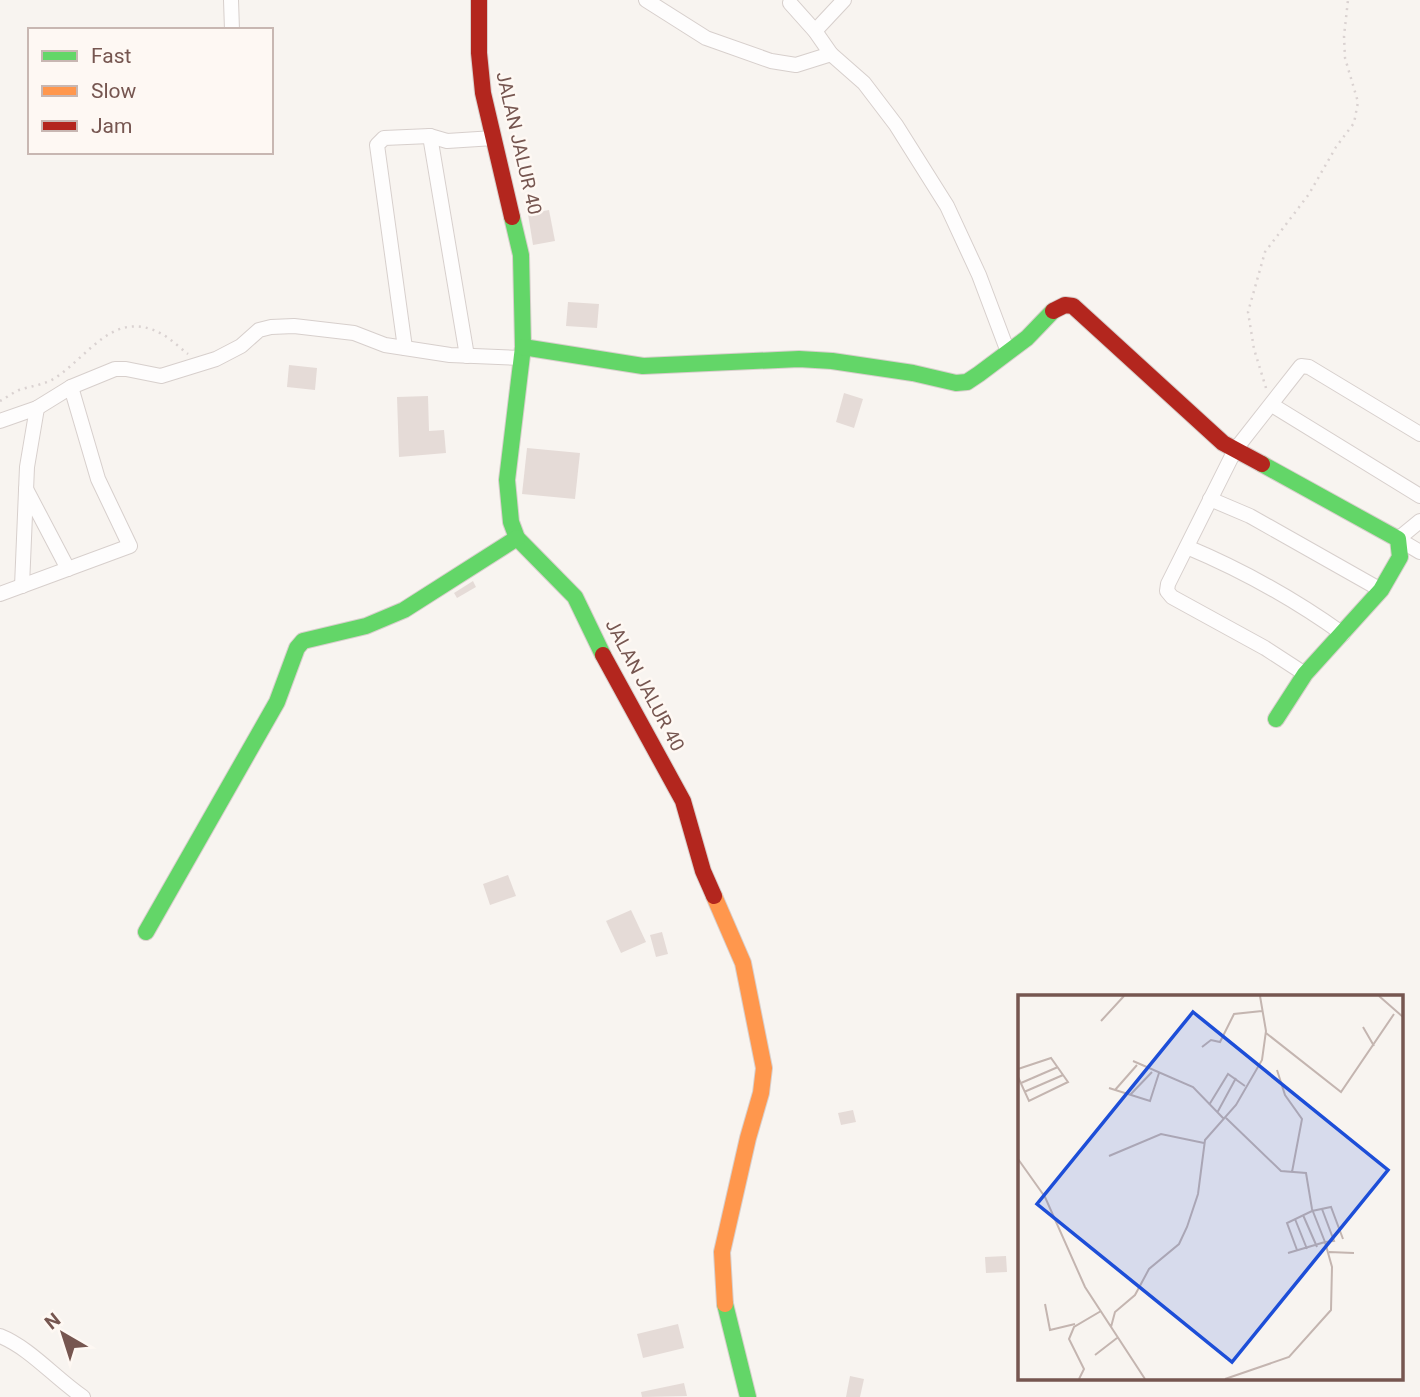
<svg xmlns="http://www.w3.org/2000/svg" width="1420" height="1397" font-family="Roboto,sans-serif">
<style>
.building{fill:#e5dbd7}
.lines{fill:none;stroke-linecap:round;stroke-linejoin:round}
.street-casing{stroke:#d7cfcc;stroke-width:16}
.fast-casing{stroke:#d8cfcc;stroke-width:18}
.slow-casing{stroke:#d8cfcc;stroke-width:18}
.jam-casing{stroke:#d8cfcc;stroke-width:18}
.path{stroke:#dad2d1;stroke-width:2.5;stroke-dasharray:2 5;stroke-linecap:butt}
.street{stroke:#fefdfd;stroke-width:14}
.fast{stroke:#63d668;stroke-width:16}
.slow{stroke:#ff974d;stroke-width:16}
.jam{stroke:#b3261e;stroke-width:16}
.labels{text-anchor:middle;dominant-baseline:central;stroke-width:5;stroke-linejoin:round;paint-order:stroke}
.street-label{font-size:19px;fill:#765650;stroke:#fef8f3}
.inset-road{fill:none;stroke:#c4b5b0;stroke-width:2}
.view{fill:#1d4ed8;fill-opacity:0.15;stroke:#1d4ed8;stroke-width:3.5}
.inset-edge{fill:none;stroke:#765650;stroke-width:3.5}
</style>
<rect width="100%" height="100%" fill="#f8f4f0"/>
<g class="building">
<polygon points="549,210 555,241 533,245 528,214"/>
<polygon points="568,302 599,304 597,328 566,326"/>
<polygon points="289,365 317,368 315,390 287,387"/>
<polygon points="844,393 863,399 854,428 836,422"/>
<polygon points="428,396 429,431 444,430 446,453 399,457 397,397"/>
<polygon points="527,448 580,453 575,499 522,494"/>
<polygon points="473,581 476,587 457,598 454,593"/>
<polygon points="508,875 516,896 490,905 483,884"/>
<polygon points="631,910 646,942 621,953 606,921"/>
<polygon points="662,932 668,954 656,957 650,935"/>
<polygon points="853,1110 856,1122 841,1125 838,1113"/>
<polygon points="1006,1256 1007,1272 986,1273 985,1257"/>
<polygon points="678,1324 684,1348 643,1358 637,1334"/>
<polygon points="850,1376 864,1379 860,1397 846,1397"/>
<polygon points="684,1383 687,1396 642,1397 641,1392"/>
</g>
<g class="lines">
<defs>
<g id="street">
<polyline points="231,0 232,30"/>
<polyline points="646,0 706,38 771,61 796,65 831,54 864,83 896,125 947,206 979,275 1008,352"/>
<polyline points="790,3 815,31 831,54"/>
<polyline points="815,31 844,0"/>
<polyline points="430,136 467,356"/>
<polyline points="405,348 377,145 384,138 430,136 447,141 494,138"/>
<polyline points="1272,405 1420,496"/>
<polyline points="0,421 37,408 71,387 115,369 126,369 161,376 216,359 241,346 259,330 271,327 294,326 354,333 385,345 450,355 522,358"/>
<polyline points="26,489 68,569"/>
<polyline points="1210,499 1250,516 1381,590"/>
<polyline points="1420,521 1398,539 1420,552"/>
<path d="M1187 547C1242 570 1294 599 1343 634"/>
<polyline points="22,586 27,467 37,408"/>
<polyline points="0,594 130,546 98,479 71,387"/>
<polyline points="1305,674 1265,648 1172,597 1167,591 1168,584 1235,450 1301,366 1309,367 1420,434"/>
<path d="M0 1336C30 1348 55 1378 83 1397"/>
</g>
<g id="fast">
<polyline points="512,217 521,255 523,347 507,480 511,522 517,538 575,597 603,655"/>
<polyline points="523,347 643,366 799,359 832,361 913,373 956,383 967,382 979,374 1027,338 1053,311"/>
<polyline points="1262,464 1398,539 1400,557 1381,590 1305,674 1276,719"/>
<polyline points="146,932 277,702 297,648 303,641 366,626 404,610 517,538"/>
<polyline points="725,1304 748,1397"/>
</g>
<polyline id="slow" points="714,896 743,963 764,1068 761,1093 748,1138 722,1252 725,1304"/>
<g id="jam">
<polyline points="479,0 479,53 483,93 512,217"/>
<polyline points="1053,311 1065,305 1073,306 1223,443 1262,464"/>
<polyline points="603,655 683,801 703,871 714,896"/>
</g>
</defs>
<use href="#street" class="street-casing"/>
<use href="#fast" class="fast-casing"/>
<use href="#slow" class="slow-casing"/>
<use href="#jam" class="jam-casing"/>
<g class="path">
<polyline points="1266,388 1254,349 1248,312 1265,252 1309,194 1336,147 1354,123 1358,102 1345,58 1344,36 1348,0"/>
<path d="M0 401C6 398 12 393 19 390 31 386 44 385 55 378 90 355 114 308 162 334 171 339 180 348 188 354"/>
</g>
<use href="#street" class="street"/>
<use href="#fast" class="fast"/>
<use href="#slow" class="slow"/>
<use href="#jam" class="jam"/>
</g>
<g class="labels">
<g class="street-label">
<text transform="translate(519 143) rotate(77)">JALAN JALUR 40</text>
<text transform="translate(645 685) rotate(62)">JALAN JALUR 40</text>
</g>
</g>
<g transform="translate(1018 995)">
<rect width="385" height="385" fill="#f8f4f0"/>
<path class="inset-road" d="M361 1 385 22M83 26 106 1M345 32 356 51M248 38 323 97 376 19M184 52 193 45 202 47 216 19 244 16M115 66 175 92 206 124M0 74 33 63 50 87 11 106 0 82M259 75 267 100 284 124 274 177M3 88 40 72M91 93 132 106 141 78M97 95 119 70M6 97 45 80M112 100 134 77M191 110 210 79 227 91M199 118 218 83M208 123 263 176 288 178 294 214 307 247 270 258M91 161 143 139 186 148M0 164 27 202 67 292 127 384M285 220 299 252M277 224 289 254M279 255 269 228 294 216 313 212 325 244M311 257 336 258M27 309 32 335 57 329M93 332 97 317 117 300 131 274 161 249 169 232 180 199 187 145 218 110 244 65 248 36 242 1M77 360 99 343M61 384 66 374 51 344 56 332 83 316M207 384 271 362 313 315 314 272 307 247 316 246 304 214"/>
<path class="view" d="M175 17 370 175 214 367 19 209Z"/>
<rect width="385" height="385" class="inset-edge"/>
</g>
<rect x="28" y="28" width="245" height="126" fill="#fef8f3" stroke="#c8b7b2" stroke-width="2"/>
<rect x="42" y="51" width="35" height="10" fill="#63d668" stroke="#c8b7b2" stroke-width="2"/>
<text x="91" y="63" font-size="21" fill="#765650">Fast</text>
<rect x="42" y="86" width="35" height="10" fill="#ff974d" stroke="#c8b7b2" stroke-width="2"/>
<text x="91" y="98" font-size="21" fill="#765650">Slow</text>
<rect x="42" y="121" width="35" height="10" fill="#b3261e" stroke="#c8b7b2" stroke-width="2"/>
<text x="91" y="133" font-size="21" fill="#765650">Jam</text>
<g transform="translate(63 1334) rotate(321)" stroke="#fef8f3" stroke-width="5" paint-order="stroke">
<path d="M0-5L12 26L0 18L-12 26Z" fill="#765650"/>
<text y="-10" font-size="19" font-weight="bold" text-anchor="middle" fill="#765650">N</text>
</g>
</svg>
